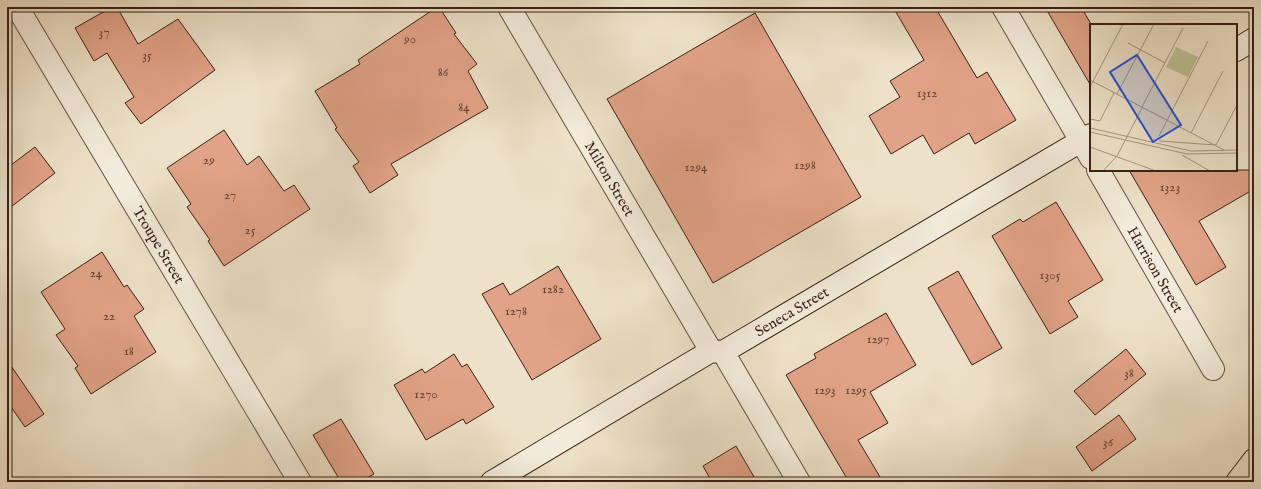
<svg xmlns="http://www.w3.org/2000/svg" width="1261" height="489" font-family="'IM FELL English',serif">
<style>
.building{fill:#e1a387;stroke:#3a1f15}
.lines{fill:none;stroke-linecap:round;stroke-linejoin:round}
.street-casing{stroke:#675042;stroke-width:24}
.secondary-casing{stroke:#3a1f15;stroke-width:24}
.highway-casing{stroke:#3a1f15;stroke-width:24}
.street{stroke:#f3ecdc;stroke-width:22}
.secondary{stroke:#f3ecdc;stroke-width:22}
.highway{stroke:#ede2c9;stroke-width:22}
.labels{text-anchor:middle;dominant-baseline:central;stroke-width:3;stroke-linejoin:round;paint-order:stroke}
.number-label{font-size:13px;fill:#644032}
.street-label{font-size:15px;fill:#3a1f15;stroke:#f3ecdc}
.inset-road{fill:none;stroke:#a59481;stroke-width:1}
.view{fill:#1d4ed8;fill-opacity:0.15;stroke:#1d4ed8;stroke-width:2}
.inset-edge{fill:none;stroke:#3a1f15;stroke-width:2}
</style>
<rect width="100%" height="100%" fill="#ede2c9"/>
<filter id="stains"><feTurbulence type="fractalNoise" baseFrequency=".005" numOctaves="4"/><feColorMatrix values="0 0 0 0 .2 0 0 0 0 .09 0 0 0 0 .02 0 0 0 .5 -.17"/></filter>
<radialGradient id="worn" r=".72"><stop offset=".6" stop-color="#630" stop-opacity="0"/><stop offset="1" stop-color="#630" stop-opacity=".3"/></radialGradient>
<g class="building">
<polygon points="112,7 117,7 138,44 178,19 215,70 141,124 125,103 134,97 107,53 94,61 75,28"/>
<polygon points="437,7 439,7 456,33 454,34 477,64 468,71 488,108 391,164 398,175 370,193 353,166 359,162 335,129 337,128 315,91 360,64 358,60"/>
<polygon points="893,7 935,7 977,78 987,72 1016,120 975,144 969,133 934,154 923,135 891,154 869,116 900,97 890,81 924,60"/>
<polygon points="1045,7 1081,7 1091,24 1091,86"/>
<polygon points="755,13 861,197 713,283 607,99"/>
<polygon points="224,130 247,165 259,156 284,191 294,185 310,209 224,266 208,241 210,240 187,207 191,204 167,168"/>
<polygon points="35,147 55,173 7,210 7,168"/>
<polygon points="1129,170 1254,170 1254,189 1199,221 1226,267 1196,285"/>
<polygon points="1056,202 1103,280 1068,301 1078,317 1050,334 992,236 1020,219 1023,222"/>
<polygon points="102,252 124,287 127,285 144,309 134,316 156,352 91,394 75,368 78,366 56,335 65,329 41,292"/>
<polygon points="558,266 601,339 532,380 482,294 503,283 510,295"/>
<polygon points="958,271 1002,348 972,365 928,288"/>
<polygon points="886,313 916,365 870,392 888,423 858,440 883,482 849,482 786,375 816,358 814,354"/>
<polygon points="1126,349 1146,374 1095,415 1074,391"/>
<polygon points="454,354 462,367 467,364 494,407 466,424 463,419 426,440 394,385 422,369 425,373"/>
<polygon points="7,360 44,414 25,427 7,401"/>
<polygon points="1119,415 1136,439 1092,471 1076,447"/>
<polygon points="341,419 374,474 360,482 341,482 313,435"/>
<polygon points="736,446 757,482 712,482 703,466"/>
</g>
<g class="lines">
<defs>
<g id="street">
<path id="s1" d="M17 7 300 482"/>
<path id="s2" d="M509 7 711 351"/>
<polyline points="1003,7 1091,158"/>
<path id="s3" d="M1098 170 1213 369"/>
<polyline points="723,352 799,482"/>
</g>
<g id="secondary">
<polyline points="1236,50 1254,39"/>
<path id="s4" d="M492 482 711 351 723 352 1091 135"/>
</g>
<polyline id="highway" points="1237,482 1254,460"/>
</defs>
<use href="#street" class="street-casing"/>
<use href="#secondary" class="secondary-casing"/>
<use href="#highway" class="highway-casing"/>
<use href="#street" class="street"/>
<use href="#secondary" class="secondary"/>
<use href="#highway" class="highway"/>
</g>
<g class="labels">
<g class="number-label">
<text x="104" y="32">37</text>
<text x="410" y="39">90</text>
<text x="147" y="55">35</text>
<text x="443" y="72">86</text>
<text x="927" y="93">1312</text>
<text x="464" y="107">84</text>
<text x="209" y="160">29</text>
<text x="805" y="165">1298</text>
<text x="696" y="167">1294</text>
<text x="1170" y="187">1323</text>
<text x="230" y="195">27</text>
<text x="250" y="230">25</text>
<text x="96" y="273">24</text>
<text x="1050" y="275">1305</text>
<text x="553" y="289">1282</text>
<text x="516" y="311">1278</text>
<text x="109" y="316">22</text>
<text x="878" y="339">1297</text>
<text x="129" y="351">18</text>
<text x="1129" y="373">38</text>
<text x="825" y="390">1293</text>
<text x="856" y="390">1295</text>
<text x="426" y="394">1270</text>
<text x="1108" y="442">36</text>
</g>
<g class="street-label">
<text stroke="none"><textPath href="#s2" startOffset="199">Milton Street</textPath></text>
<text stroke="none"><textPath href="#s1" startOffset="277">Troupe Street</textPath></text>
<text stroke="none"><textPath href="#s3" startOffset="115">Harrison Street</textPath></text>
<text stroke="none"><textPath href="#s4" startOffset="347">Seneca Street</textPath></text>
</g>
</g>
<g transform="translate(1090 24)">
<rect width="147" height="147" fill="#ede2c9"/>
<path d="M86 23 108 33 98 53 76 43Z" fill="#bcc294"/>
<path class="inset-road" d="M38 19 75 39M0 56 134 126M0 63 33 0M27 70 64 0M52 83 93 4M0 95 10 97 24 69M0 104 101 127 147 126M0 108 97 130 147 129M101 109 133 47M69 112 118 17M69 117 126 121M126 121 147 81M0 123 66 147M92 131 120 147M13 147 27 132 52 84"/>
<path class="view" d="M47 31 91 101 63 118 20 48Z"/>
<rect width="147" height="147" class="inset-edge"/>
</g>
<rect width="1261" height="489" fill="none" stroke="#ede2c9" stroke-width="24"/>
<rect x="8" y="8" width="1245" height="473" fill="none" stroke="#3a1f15" stroke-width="2"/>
<rect x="12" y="12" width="1237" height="465" fill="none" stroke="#3a1f15"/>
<rect width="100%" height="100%" filter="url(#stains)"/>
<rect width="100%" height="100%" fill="url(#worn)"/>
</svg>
